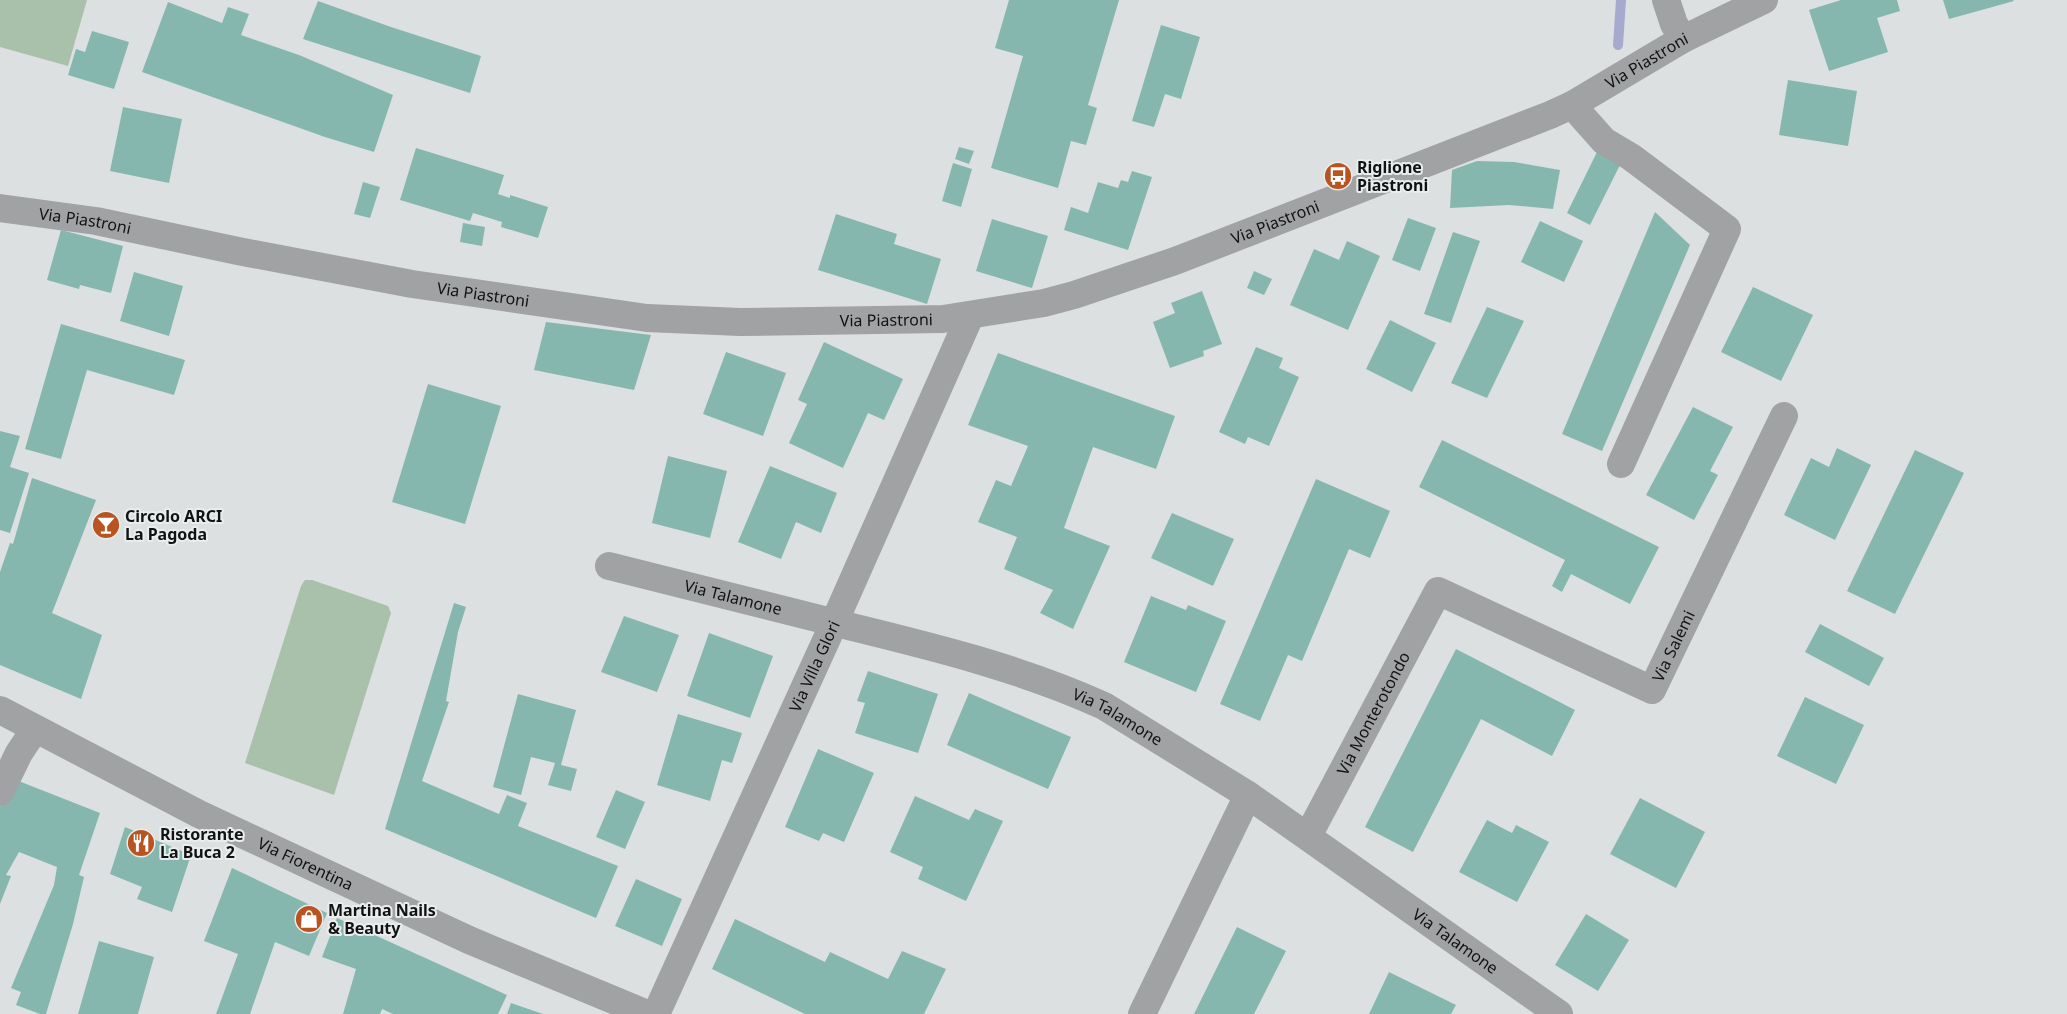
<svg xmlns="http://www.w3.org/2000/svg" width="2067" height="1014" font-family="'Noto Sans',sans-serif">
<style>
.green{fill:#a9c0aa}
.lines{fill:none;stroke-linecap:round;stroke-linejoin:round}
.stream{stroke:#a8a9cf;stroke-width:10}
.building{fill:#86b7ae}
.minor{stroke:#a1a2a3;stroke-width:28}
.labels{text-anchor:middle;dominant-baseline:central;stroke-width:4;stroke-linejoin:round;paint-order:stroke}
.street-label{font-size:16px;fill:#111313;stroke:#eaedee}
.poi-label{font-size:16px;font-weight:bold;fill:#111313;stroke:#eaedee;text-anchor:start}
</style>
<rect width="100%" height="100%" fill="#dce0e1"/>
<g class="green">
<polygon points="0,0 87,0 68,66 0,47"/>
<polygon points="305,580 312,580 388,606 391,613 334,795 245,763 301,586"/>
</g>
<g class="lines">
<polyline class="stream" points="1618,45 1621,0"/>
</g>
<g class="building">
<polygon points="1009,0 1119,0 1088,105 1097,108 1086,145 1071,141 1058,188 991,168 1023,56 995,48"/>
<polygon points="1841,0 1897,0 1900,11 1877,18 1888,52 1829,71 1809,10"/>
<polygon points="1943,0 2013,0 2014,1 1949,19"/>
<polygon points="318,1 391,27 481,56 470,93 303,39"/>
<polygon points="168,2 222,23 228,7 249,14 241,35 299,55 393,95 374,152 325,137 142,72"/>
<polygon points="1161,25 1200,37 1181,99 1165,94 1154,127 1132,121"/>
<polygon points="92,31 129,42 114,89 68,75 76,49 85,52"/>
<polygon points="1788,80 1857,91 1848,146 1779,135"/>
<polygon points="123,107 182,119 169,183 110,171"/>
<polygon points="959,147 974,151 969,164 955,159"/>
<polygon points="416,148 504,175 498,194 510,198 510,195 548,207 538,238 501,227 502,222 473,213 470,221 400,200"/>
<polygon points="1597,152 1621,163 1590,225 1567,213"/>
<polygon points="1477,161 1514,162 1560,170 1553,209 1509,205 1450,208 1452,170"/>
<polygon points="953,163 972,169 961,207 942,201"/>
<polygon points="1132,171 1152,177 1128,250 1064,230 1071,207 1088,213 1098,182 1118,188 1121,180 1128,182"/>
<polygon points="363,182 380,187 370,218 354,214"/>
<polygon points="1655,212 1690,245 1602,451 1562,434"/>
<polygon points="836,214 897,234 894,244 941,259 927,304 818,270"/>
<polygon points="1408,218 1436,228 1420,271 1392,260"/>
<polygon points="992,219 1048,236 1032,288 976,271"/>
<polygon points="1540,221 1583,241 1564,282 1521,262"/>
<polygon points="463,223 485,227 482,246 460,242"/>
<polygon points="61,230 123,246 111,293 80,285 79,289 47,280"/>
<polygon points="1453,232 1480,241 1451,323 1424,314"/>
<polygon points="1347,241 1380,256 1348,330 1290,305 1314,249 1339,260"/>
<polygon points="1254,271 1272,279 1264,295 1247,288"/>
<polygon points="134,272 183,286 169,336 120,321"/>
<polygon points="1753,287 1813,315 1781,381 1721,352"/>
<polygon points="1202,291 1222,344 1203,351 1204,356 1170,368 1153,322 1175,313 1171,303"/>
<polygon points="1487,307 1524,321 1487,398 1451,383"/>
<polygon points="1390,320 1436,343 1412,392 1366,369"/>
<polygon points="546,322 651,335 634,390 534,370"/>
<polygon points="61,324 185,360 174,395 87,370 61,459 25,449"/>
<polygon points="824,342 903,379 884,420 868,413 843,468 789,443 807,404 798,400"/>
<polygon points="1256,347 1283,358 1279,368 1299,377 1269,446 1248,437 1245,444 1219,432"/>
<polygon points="726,352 786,373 763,436 703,414"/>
<polygon points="998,353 1175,416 1156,469 1093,447 1064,528 1110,546 1073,629 1040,613 1053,590 1004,569 1017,537 978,522 996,480 1011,486 1028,446 968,425"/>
<polygon points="428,384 501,406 465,524 392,502"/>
<polygon points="1693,407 1733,427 1710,471 1718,475 1694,520 1646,495"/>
<polygon points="0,431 20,436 10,467 29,473 10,533 0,530"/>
<polygon points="1442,440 1659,547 1630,604 1571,574 1562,592 1552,586 1565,560 1419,487"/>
<polygon points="1837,448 1871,465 1835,540 1784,515 1811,458 1829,467"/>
<polygon points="1915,450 1964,473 1895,614 1847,591"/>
<polygon points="668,456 727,471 710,538 652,523"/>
<polygon points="770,466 837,493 821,533 796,522 781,559 738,542"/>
<polygon points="32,478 96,500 52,613 102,635 81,699 0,665 0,572 10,543 13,544"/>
<polygon points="1316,479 1390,511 1370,558 1349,549 1302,661 1288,655 1260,721 1220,704"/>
<polygon points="1172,513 1234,539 1213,586 1151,558"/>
<polygon points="1151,596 1186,610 1188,605 1226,621 1196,692 1124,662"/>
<polygon points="454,603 466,607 458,632 446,701 449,702 422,781 499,814 507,795 527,803 518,826 618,866 596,918 385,829"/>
<polygon points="624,616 679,635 657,692 601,672"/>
<polygon points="1820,624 1884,658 1869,686 1805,652"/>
<polygon points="709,633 773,656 750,718 687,696"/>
<polygon points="1456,649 1575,710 1552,756 1481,719 1413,852 1365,827"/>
<polygon points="868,671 938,694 918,753 855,733 865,703 857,701"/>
<polygon points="969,693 1071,737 1048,789 947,745"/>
<polygon points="518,694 576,710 561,765 577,769 571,791 548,785 555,763 531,757 521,795 493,787"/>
<polygon points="1805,697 1864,725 1836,784 1777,756"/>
<polygon points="678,714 742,733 732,763 722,760 710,801 657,785"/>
<polygon points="818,749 874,773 844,842 823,833 819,841 785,827"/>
<polygon points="11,778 100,813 79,875 84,877 73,924 46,1014 40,1014 16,1005 21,992 11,988 54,885 57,867 19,852 6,875 11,876 0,904 0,807"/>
<polygon points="616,790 645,802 625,849 596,837"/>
<polygon points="915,796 969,820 975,809 1003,821 966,901 918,879 923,867 890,852"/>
<polygon points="1640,798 1705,832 1676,888 1610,854"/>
<polygon points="1487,820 1512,833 1516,825 1549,842 1517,902 1459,872"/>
<polygon points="125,827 191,855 172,912 137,899 142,887 110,874"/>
<polygon points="232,868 327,913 309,956 275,942 250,1014 216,1014 238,954 204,941"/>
<polygon points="636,879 682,899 662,946 615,926"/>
<polygon points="1586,914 1629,940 1598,991 1555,965"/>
<polygon points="337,918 507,995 498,1014 393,1014 382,1009 380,1014 343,1014 356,969 322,957"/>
<polygon points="735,919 825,962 830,952 888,979 902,951 946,969 924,1014 805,1014 712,969"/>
<polygon points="1237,927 1286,951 1254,1014 1194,1014"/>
<polygon points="99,941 154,957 138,1014 78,1014"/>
<polygon points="1389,972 1456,1005 1451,1014 1369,1014"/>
<polygon points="511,1003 543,1014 507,1014"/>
</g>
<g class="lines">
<g class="minor">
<polyline points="1666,0 1674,24 1683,39"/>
<polyline points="1572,105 1604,141 1631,157 1727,229 1621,464"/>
<path id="s1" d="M0 208 96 221 238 251 412 284 647 318 740 322 943 319 1044 303 1074 295 1175 261 1550 115 1572 105 1683 39 1764 0"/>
<path id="s2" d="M609 566C689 586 768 606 848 626 934 647 1023 669 1104 706L1248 795 1559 1014"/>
<path id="s3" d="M0 710 199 814 469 940 647 1014"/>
<polyline points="0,792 19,753 35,729"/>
<path id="s4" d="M1308 836 1438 591 1652 690 1784 416"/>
<path id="s5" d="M656 1014 834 623 970 316"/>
<polyline points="1142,1014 1248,795"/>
</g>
</g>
<defs>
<symbol id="bus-disc" viewBox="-11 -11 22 22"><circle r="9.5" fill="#b85421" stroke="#eaedee"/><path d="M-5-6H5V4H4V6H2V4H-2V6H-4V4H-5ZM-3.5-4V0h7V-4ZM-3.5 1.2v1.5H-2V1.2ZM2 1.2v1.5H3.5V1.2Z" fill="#fff"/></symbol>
<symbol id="bar-disc" viewBox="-11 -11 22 22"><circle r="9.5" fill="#b85421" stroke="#eaedee"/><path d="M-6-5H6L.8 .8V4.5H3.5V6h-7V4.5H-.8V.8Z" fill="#fff"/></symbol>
<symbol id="restaurant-disc" viewBox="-11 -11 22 22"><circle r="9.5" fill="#b85421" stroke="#eaedee"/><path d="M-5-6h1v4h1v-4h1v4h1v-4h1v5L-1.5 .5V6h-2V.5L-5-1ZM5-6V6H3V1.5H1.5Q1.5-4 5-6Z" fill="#fff"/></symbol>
<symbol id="shop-disc" viewBox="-11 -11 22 22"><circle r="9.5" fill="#b85421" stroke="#eaedee"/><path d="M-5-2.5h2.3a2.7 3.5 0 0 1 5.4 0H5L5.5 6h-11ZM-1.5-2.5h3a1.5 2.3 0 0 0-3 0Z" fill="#fff"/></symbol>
</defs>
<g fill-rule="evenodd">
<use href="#bus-disc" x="1322" y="160" width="32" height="32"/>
<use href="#bar-disc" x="90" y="509" width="32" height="32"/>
<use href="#restaurant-disc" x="125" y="827" width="32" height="32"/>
<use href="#shop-disc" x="293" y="903" width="32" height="32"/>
</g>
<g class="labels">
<g class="street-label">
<text stroke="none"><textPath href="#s1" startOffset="1706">Via Piastroni</textPath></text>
<text stroke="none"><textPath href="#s1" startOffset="86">Via Piastroni</textPath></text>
<text stroke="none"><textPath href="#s1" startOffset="1300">Via Piastroni</textPath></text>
<text stroke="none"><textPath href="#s1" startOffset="491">Via Piastroni</textPath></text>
<text stroke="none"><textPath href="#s1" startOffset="896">Via Piastroni</textPath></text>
<text stroke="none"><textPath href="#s2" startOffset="128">Via Talamone</textPath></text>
<text stroke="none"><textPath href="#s4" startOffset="562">Via Salemi</textPath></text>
<text stroke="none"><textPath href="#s5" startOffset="382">Via Villa Glori</textPath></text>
<text stroke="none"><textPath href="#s4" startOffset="139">Via Monterotondo</textPath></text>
<text stroke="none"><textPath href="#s2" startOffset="532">Via Talamone</textPath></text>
<text stroke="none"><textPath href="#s3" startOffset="342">Via Fiorentina</textPath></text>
<text stroke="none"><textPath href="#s2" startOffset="938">Via Talamone</textPath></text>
</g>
<g class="poi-label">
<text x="1357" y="167">Riglione<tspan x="1357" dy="18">Piastroni</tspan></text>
<text x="125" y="516">Circolo ARCI<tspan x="125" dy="18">La Pagoda</tspan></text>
<text x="160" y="834">Ristorante<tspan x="160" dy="18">La Buca 2</tspan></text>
<text x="328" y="910">Martina Nails<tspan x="328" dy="18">&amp; Beauty</tspan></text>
</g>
</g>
</svg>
